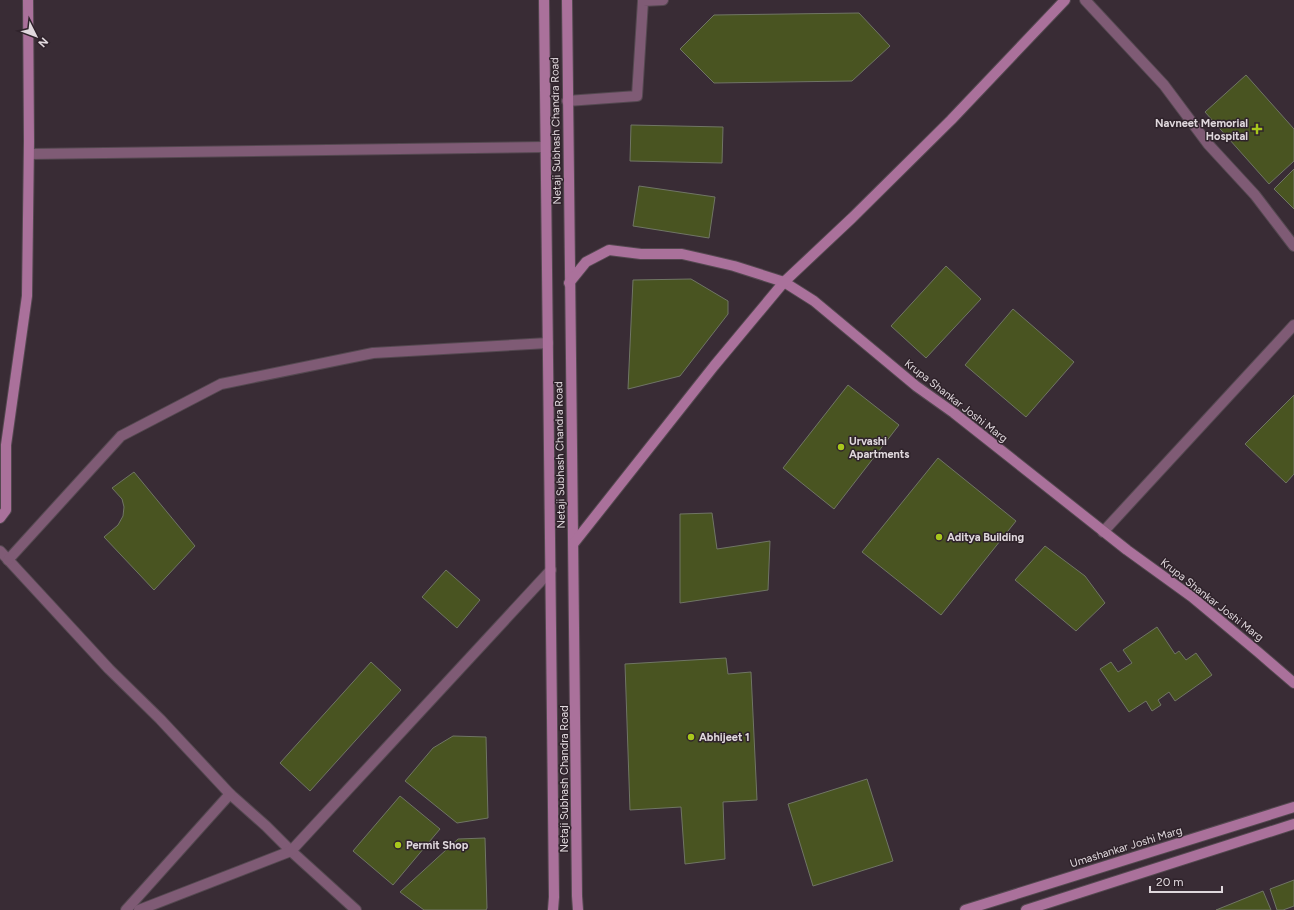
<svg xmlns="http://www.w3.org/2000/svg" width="1294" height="910" font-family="Figtree,sans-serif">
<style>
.building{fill:#495421;stroke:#707565}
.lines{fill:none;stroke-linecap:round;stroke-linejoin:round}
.lane-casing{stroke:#544850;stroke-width:12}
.street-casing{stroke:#544850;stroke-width:12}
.secondary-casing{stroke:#544850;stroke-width:12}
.lane{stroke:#7f5b75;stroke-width:10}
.street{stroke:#7f5b75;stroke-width:10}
.secondary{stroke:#aa719b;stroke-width:10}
.poi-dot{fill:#a8c71c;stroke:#2f232b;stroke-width:1.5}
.labels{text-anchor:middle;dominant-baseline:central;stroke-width:3;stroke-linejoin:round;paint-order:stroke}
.poi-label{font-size:11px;font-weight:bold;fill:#e0d8dd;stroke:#2f232b;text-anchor:start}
.street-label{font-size:11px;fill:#e0d8dd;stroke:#2f232b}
</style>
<rect width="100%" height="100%" fill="#392c35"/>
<g class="building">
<polygon points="859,13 890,46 852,81 714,83 680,49 714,15"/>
<polygon points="1246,75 1294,129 1294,161 1269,184 1205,112"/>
<polygon points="631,125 723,127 722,163 630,161"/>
<polygon points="1294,169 1294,209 1274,189"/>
<polygon points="639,186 715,197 709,238 633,226"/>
<polygon points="946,266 981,299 926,358 891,326"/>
<polygon points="691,279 728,301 728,314 680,376 628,389 633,280"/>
<polygon points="1013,309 1074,362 1026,417 965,365"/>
<polygon points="848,385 899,425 834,509 783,468"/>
<polygon points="1294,395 1294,474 1286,483 1245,444"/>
<polygon points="938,458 1016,521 941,615 862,552"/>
<polygon points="134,472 195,546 154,590 104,537 118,525 123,516 124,507 122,499 112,488"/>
<polygon points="712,513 717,549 770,541 768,590 680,603 680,514"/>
<polygon points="1045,546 1085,576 1105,603 1076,631 1015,580"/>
<polygon points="446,570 480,600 457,628 422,597"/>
<polygon points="1157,627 1175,654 1179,651 1186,660 1196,653 1212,675 1175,701 1169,692 1158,700 1161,705 1152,711 1146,701 1129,712 1100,669 1111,662 1118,672 1132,663 1123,650"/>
<polygon points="726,658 728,674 751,672 757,800 723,802 725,859 685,864 681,807 630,810 625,664"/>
<polygon points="371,662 401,690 310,791 280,763"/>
<polygon points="453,736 486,737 488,818 457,823 405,781 433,748"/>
<polygon points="867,779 893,861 813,886 788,804"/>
<polygon points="400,796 440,829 393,885 353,851"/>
<polygon points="485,838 487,908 486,910 424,910 400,892 458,839"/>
<polygon points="1294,880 1294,906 1283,910 1277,910 1270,889"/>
<polygon points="1263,891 1271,910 1216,910"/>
</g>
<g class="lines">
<defs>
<polyline id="lane" points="567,101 637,96 643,1 663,0"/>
<g id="street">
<polyline points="1085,0 1164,85 1208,144 1255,195 1294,246"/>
<polyline points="29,154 545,147"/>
<polyline points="1103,532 1294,325"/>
<polyline points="0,551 109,669 160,719 230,794 266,826 291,851 356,910"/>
<polyline points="8,560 121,436 221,384 373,353 548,343"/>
<polyline points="126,910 230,794"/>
<polyline points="139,910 291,851 551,570"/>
</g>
<g id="secondary">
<polyline points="544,0 554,897 553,910"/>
<polyline points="567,0 577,896 578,910"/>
<polyline points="569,283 586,262 609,250 641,254 682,254 734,266 784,282 814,301 916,386 954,413 1127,550 1192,597 1258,652 1294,683"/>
<polyline points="0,518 6,510 6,445 27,296 29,141 28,0"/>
<polyline points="574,543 714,366 784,282 852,218 951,120 1065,0"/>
<polyline points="965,910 1294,807"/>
<polyline points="1026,910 1294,824"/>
</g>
</defs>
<use href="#lane" class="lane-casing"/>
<use href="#street" class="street-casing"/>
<use href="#secondary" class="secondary-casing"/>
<use href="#lane" class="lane"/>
<use href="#street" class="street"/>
<use href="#secondary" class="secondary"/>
</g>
<g class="poi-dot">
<path d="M1255 123h4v4h4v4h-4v4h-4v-4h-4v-4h4z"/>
<circle cx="841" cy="447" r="4"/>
<circle cx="939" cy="537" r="4"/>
<circle cx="691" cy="737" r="4"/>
<circle cx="398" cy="845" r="4"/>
</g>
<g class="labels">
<g class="poi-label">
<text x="1248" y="123" text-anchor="end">Navneet Memorial<tspan x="1248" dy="13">Hospital</tspan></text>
<text x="849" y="441">Urvashi<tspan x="849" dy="13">Apartments</tspan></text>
<text x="947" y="537">Aditya Building</text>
<text x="699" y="737">Abhijeet 1</text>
<text x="406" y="845">Permit Shop</text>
</g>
<g class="street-label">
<text transform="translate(556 131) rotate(-91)">Netaji Subhash Chandra Road</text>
<text transform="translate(956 401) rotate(38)">Krupa Shankar Joshi Marg</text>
<text transform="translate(560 455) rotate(-91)">Netaji Subhash Chandra Road</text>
<text transform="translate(1212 600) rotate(38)">Krupa Shankar Joshi Marg</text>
<text transform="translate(564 779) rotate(-90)">Netaji Subhash Chandra Road</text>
<text transform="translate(1126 847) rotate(-17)">Umashankar Joshi Marg</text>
</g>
</g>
<g transform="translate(36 36) rotate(132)" stroke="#2f232b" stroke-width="3" paint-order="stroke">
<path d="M0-3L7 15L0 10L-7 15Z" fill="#e0d8dd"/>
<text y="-6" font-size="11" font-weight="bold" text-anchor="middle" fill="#e0d8dd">N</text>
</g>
<path d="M1150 886v6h72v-6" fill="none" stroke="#e0d8dd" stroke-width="2"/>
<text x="1156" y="886" font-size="12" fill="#e0d8dd" stroke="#2f232b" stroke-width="3" paint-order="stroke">20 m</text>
</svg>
